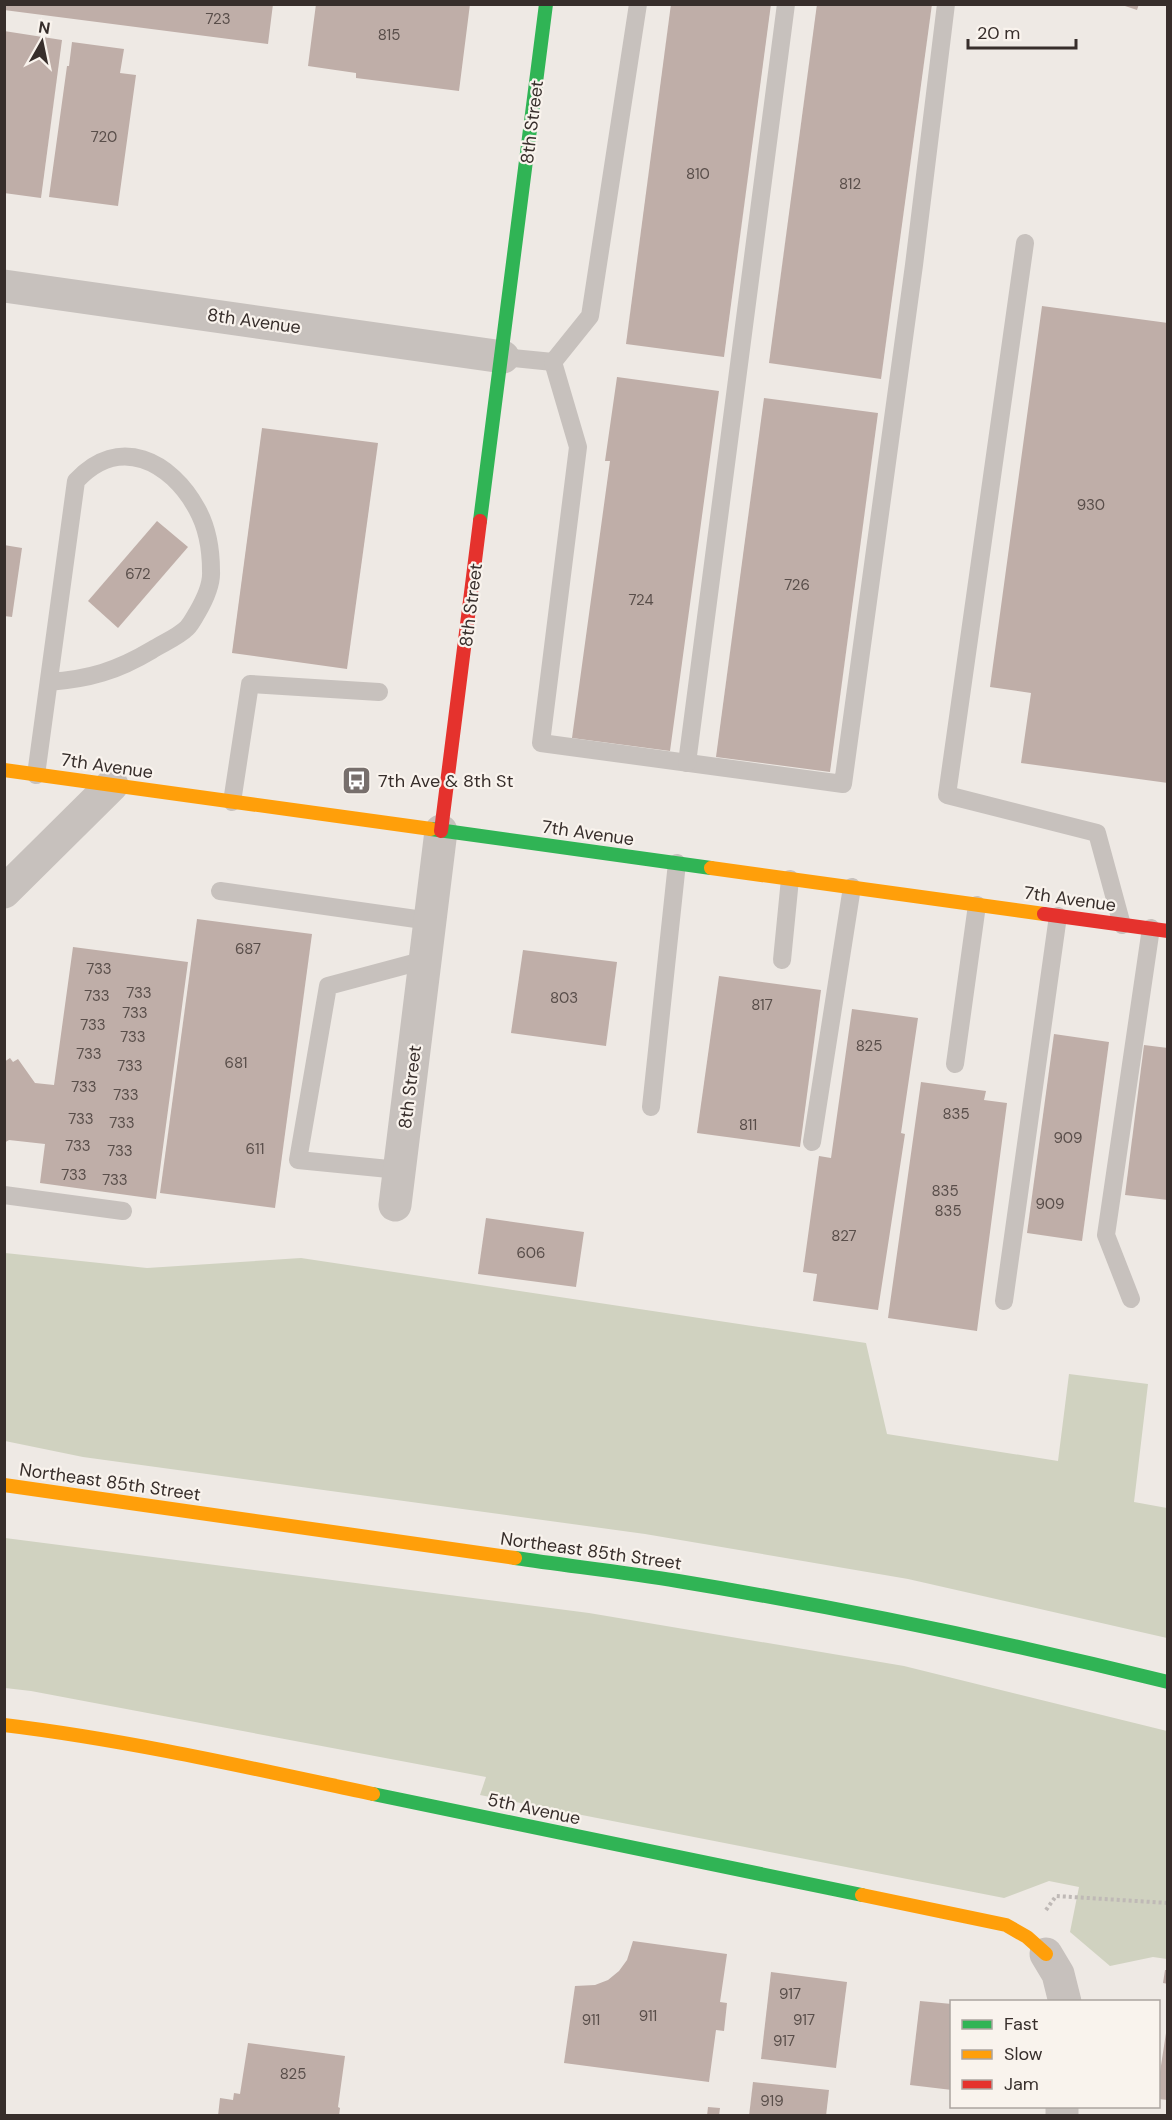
<svg xmlns="http://www.w3.org/2000/svg" width="1172" height="2120" font-family="'DM Sans',sans-serif">
<style>
.green{fill:#d0d2c0}
.building{fill:#bfaea8}
.lines{fill:none;stroke-linecap:round;stroke-linejoin:round}
.path{stroke:#bfb9b6;stroke-width:4;stroke-dasharray:3 3;stroke-linecap:butt}
.lane{stroke:#c7c1bd;stroke-width:18}
.street{stroke:#c7c1bd;stroke-width:33}
.fast{stroke:#30b455;stroke-width:14}
.slow{stroke:#ff9f0a;stroke-width:14}
.jam{stroke:#e5322d;stroke-width:14}
.labels{text-anchor:middle;dominant-baseline:central;stroke-width:4.5;stroke-linejoin:round;paint-order:stroke}
.number-label{font-size:15px;fill:#594e4a}
.street-label{font-size:18px;fill:#372e2b;stroke:#f9f3ed}
.poi-label{font-size:18px;fill:#372e2b;stroke:#f9f3ed;text-anchor:start}
</style>
<rect width="100%" height="100%" fill="#eee9e4"/>
<g class="green">
<polygon points="5,1253 147,1268 301,1258 866,1343 887,1434 1058,1461 1069,1374 1148,1384 1134,1502 1167,1508 1167,1638 908,1579 645,1534 83,1457 5,1441"/>
<polygon points="5,1538 589,1613 904,1666 1167,1731 1167,1959 1153,1957 1110,1966 1070,1932 1079,1887 1049,1881 1004,1898 480,1795 486,1777 31,1691 5,1688"/>
</g>
<g class="building">
<polygon points="4,4 273,4 268,44 4,10"/>
<polygon points="316,4 470,4 459,91 356,78 356,73 308,66"/>
<polygon points="671,4 771,4 724,357 626,344"/>
<polygon points="817,4 932,4 881,379 769,363"/>
<polygon points="1119,4 1139,4 1137,10"/>
<polygon points="4,31 62,40 41,198 4,193"/>
<polygon points="72,42 124,49 120,73 136,75 118,206 49,197 67,66 69,66"/>
<polygon points="1042,306 1168,323 1168,783 1021,763 1031,693 990,687"/>
<polygon points="617,377 719,391 670,751 572,738 610,461 605,461"/>
<polygon points="764,398 878,413 830,772 716,757"/>
<polygon points="262,428 378,443 347,669 232,653"/>
<polygon points="157,521 188,547 118,628 88,601"/>
<polygon points="4,545 22,548 12,617 4,616"/>
<polygon points="197,919 312,934 275,1208 160,1193"/>
<polygon points="73,947 188,962 156,1199 40,1183 45,1144 9,1140 4,1143 4,1062 10,1058 13,1062 18,1059 35,1083 54,1085"/>
<polygon points="523,950 617,962 606,1046 511,1033"/>
<polygon points="719,976 821,990 800,1147 697,1133"/>
<polygon points="852,1009 918,1018 901,1133 905,1134 878,1310 813,1301 817,1274 803,1272 819,1156 831,1158"/>
<polygon points="1054,1034 1109,1042 1082,1241 1027,1233"/>
<polygon points="1144,1045 1168,1048 1168,1200 1125,1195"/>
<polygon points="921,1082 986,1091 984,1100 1007,1103 977,1331 888,1318"/>
<polygon points="486,1218 584,1232 576,1287 478,1274"/>
<polygon points="633,1941 727,1954 720,2002 727,2003 724,2031 716,2030 709,2082 564,2063 575,1986 595,1985 608,1980 619,1971 627,1960"/>
<polygon points="1165,1970 1168,1970 1168,1984 1163,1983"/>
<polygon points="771,1972 847,1982 836,2068 761,2059"/>
<polygon points="920,2001 952,2004 952,2090 910,2085"/>
<polygon points="1166,2033 1168,2033 1168,2100 1158,2099 1158,2085"/>
<polygon points="248,2043 345,2056 338,2107 340,2108 339,2116 218,2116 220,2098 233,2100 234,2093 240,2094"/>
<polygon points="753,2082 829,2090 826,2116 749,2116"/>
<polygon points="708,2107 720,2108 719,2116 707,2116"/>
</g>
<g class="lines">
<polyline class="path" points="1046,1910 1056,1896 1168,1903"/>
<g class="lane">
<polyline points="1025,243 947,795 1097,833 1122,925"/>
<polyline points="503,357 553,362"/>
<polyline points="553,362 578,447 541,743 843,784 914,265 946,4"/>
<polyline points="553,362 590,316 638,4"/>
<polyline points="687,763 786,4"/>
<path d="M36 775 76 481C119 434 171 461 197 509 207 527 211 550 211 571 212 585 204 601 197 613 194 618 191 624 187 628 178 637 163 643 152 650 117 671 89 679 49 682"/>
<polyline points="232,802 250,684 379,692"/>
<polyline points="220,891 430,921"/>
<polyline points="782,960 790,879"/>
<polyline points="955,1064 977,905"/>
<polyline points="651,1107 677,863"/>
<polyline points="812,1142 852,887"/>
<polyline points="399,1170 298,1160 328,986 425,960"/>
<polyline points="4,1195 123,1211"/>
<polyline points="1131,1299 1106,1235 1151,928"/>
<polyline points="1004,1301 1058,916"/>
</g>
<g class="street">
<polyline points="4,286 503,357"/>
<polyline points="4,892 112,785"/>
<polyline points="395,1205 441,831"/>
<polyline points="1046,1954 1058,1974 1065,2002"/>
<polyline points="1062,2116 1062,2106"/>
</g>
<g class="fast">
<polyline points="480,521 546,4"/>
<polyline points="431,829 711,868"/>
<path d="M515 1558C569 1566 624 1572 678 1581 842 1608 1006 1642 1168 1682"/>
<polyline points="373,1794 862,1895"/>
</g>
<g class="slow">
<polyline points="4,770 431,829"/>
<polyline points="711,868 1044,914"/>
<polyline points="4,1485 515,1558"/>
<path d="M4 1725C128 1740 251 1768 373 1794"/>
<polyline points="862,1895 1006,1925 1027,1937 1046,1954"/>
</g>
<g class="jam">
<polyline points="441,831 480,521"/>
<polyline points="1044,914 1168,931"/>
</g>
</g>
<defs>
<symbol id="bus-square" viewBox="-11 -11 22 22"><rect x="-9" y="-9" width="18" height="18" rx="4" fill="#776f6c" stroke="#f9f3ed"/><path d="M-5-6H5V4H4V6H2V4H-2V6H-4V4H-5ZM-3.5-4V0h7V-4ZM-3.5 1.2v1.5H-2V1.2ZM2 1.2v1.5H3.5V1.2Z" fill="#fff"/></symbol>
</defs>
<g fill-rule="evenodd">
<use href="#bus-square" x="340" y="764" width="33" height="33"/>
</g>
<g class="labels">
<g class="number-label">
<text x="218" y="19">723</text>
<text x="389" y="35">815</text>
<text x="104" y="137">720</text>
<text x="698" y="174">810</text>
<text x="850" y="184">812</text>
<text x="1091" y="505">930</text>
<text x="138" y="574">672</text>
<text x="797" y="585">726</text>
<text x="641" y="600">724</text>
<text x="248" y="949">687</text>
<text x="99" y="969">733</text>
<text x="139" y="993">733</text>
<text x="97" y="996">733</text>
<text x="564" y="998">803</text>
<text x="762" y="1005">817</text>
<text x="135" y="1013">733</text>
<text x="93" y="1025">733</text>
<text x="133" y="1037">733</text>
<text x="869" y="1046">825</text>
<text x="89" y="1054">733</text>
<text x="236" y="1063">681</text>
<text x="130" y="1066">733</text>
<text x="84" y="1087">733</text>
<text x="126" y="1095">733</text>
<text x="956" y="1114">835</text>
<text x="81" y="1119">733</text>
<text x="122" y="1123">733</text>
<text x="748" y="1125">811</text>
<text x="1068" y="1138">909</text>
<text x="78" y="1146">733</text>
<text x="255" y="1149">611</text>
<text x="120" y="1151">733</text>
<text x="74" y="1175">733</text>
<text x="115" y="1180">733</text>
<text x="945" y="1191">835</text>
<text x="1050" y="1204">909</text>
<text x="948" y="1211">835</text>
<text x="844" y="1236">827</text>
<text x="531" y="1253">606</text>
<text x="790" y="1994">917</text>
<text x="648" y="2016">911</text>
<text x="591" y="2020">911</text>
<text x="804" y="2020">917</text>
<text x="784" y="2041">917</text>
<text x="293" y="2074">825</text>
<text x="772" y="2101">919</text>
</g>
<g class="street-label">
<text transform="translate(532 122) rotate(-83)">8th Street</text>
<text transform="translate(254 321) rotate(8)">8th Avenue</text>
<text transform="translate(471 605) rotate(-83)">8th Street</text>
<text transform="translate(107 766) rotate(8)">7th Avenue</text>
<text transform="translate(588 833) rotate(8)">7th Avenue</text>
<text transform="translate(1070 899) rotate(8)">7th Avenue</text>
<text transform="translate(410 1087) rotate(-83)">8th Street</text>
<text transform="translate(110 1482) rotate(8)">Northeast 85th Street</text>
<text transform="translate(591 1551) rotate(8)">Northeast 85th Street</text>
<text transform="translate(534 1809) rotate(12)">5th Avenue</text>
</g>
<g class="poi-label">
<text x="378" y="781">7th Ave &amp; 8th St</text>
</g>
</g>
<rect width="1172" height="2120" fill="none" stroke="#372e2b" stroke-width="12"/>
<rect x="950" y="2000" width="210" height="108" fill="#f9f3ed" stroke="#aba49f" stroke-width="1.5"/>
<rect x="962" y="2020" width="30" height="9" fill="#30b455" stroke="#aba49f" stroke-width="1.5"/>
<text x="1004" y="2030" font-size="18" fill="#372e2b">Fast</text>
<rect x="962" y="2050" width="30" height="9" fill="#ff9f0a" stroke="#aba49f" stroke-width="1.5"/>
<text x="1004" y="2060" font-size="18" fill="#372e2b">Slow</text>
<rect x="962" y="2080" width="30" height="9" fill="#e5322d" stroke="#aba49f" stroke-width="1.5"/>
<text x="1004" y="2090" font-size="18" fill="#372e2b">Jam</text>
<g transform="translate(42 42) rotate(9)" stroke="#f9f3ed" stroke-width="4.5" paint-order="stroke">
<path d="M0-4.5L10 22L0 15L-10 22Z" fill="#372e2b"/>
<text y="-9" font-size="16" font-weight="bold" text-anchor="middle" fill="#372e2b">N</text>
</g>
<path d="M968 39v9h108v-9" fill="none" stroke="#372e2b" stroke-width="3"/>
<text x="977" y="39" font-size="18" fill="#372e2b" stroke="#f9f3ed" stroke-width="4.5" paint-order="stroke">20 m</text>
</svg>
